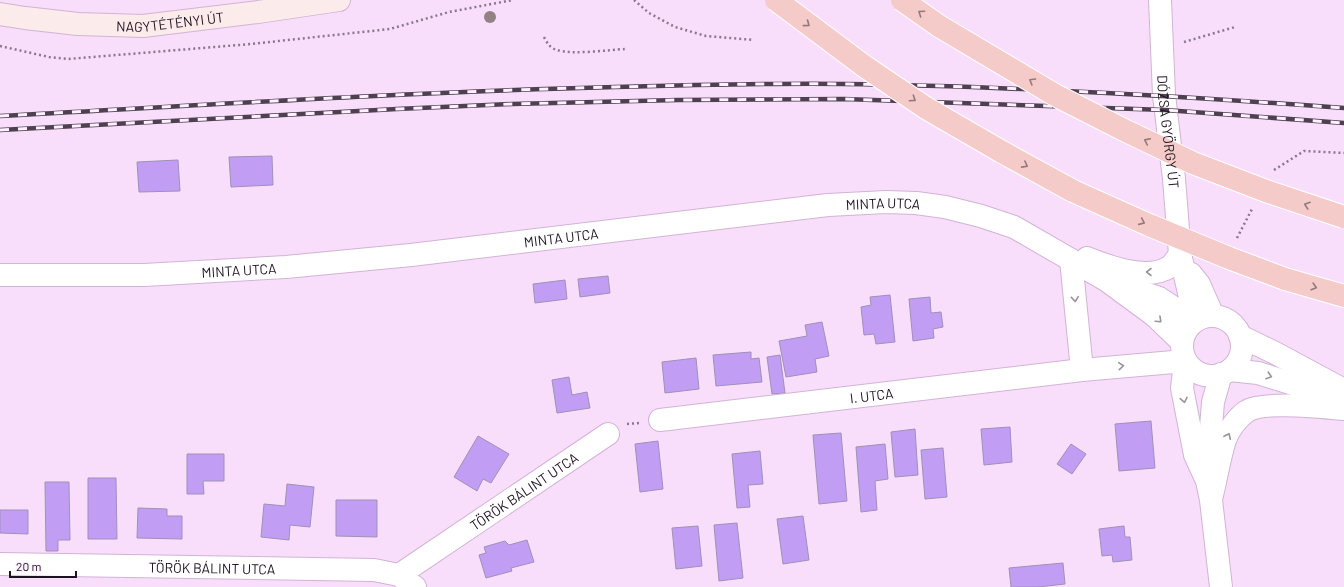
<svg xmlns="http://www.w3.org/2000/svg" width="1344" height="587" font-family="Barlow,sans-serif">
<style>
.building{fill:#c19ef4;stroke:#9f90b7}
.lines{fill:none;stroke-linecap:round;stroke-linejoin:round}
.minor-casing{stroke:#d2b3d6;stroke-width:24}
.tertiary-casing{stroke:#d2b3d6;stroke-width:24}
.secondary-casing{stroke:#d2b3d6;stroke-width:24}
.trunk-casing{stroke:#fff;stroke-width:24}
.path{stroke:#8a778c;stroke-width:2.5;stroke-dasharray:2 3;stroke-linecap:butt}
.minor{stroke:#fff;stroke-width:22}
.tertiary{stroke:#fff;stroke-width:22}
.secondary{stroke:#fbeceb;stroke-width:22}
.trunk{stroke:#f4cbc8;stroke-width:22}
.rail-casing{stroke:#4e4050;stroke-width:4.5}
.rail{stroke:#fdf0ff;stroke-width:3;stroke-dasharray:9;stroke-linecap:butt}
.trunk-bridge-casing{stroke:#fff;stroke-width:24;stroke-linecap:butt}
.trunk-bridge{stroke:#f4cbc8;stroke-width:22}
.tree{fill:#938283}
.oneway{stroke:#93787c}
.oneway2{stroke:#99949a}
.labels{text-anchor:middle;dominant-baseline:central;stroke-width:3;stroke-linejoin:round;paint-order:stroke}
.street-label{font-size:14px;fill:#1d121f;stroke:#fdf0ff}
</style>
<rect width="100%" height="100%" fill="#f8defb"/>
<g class="building">
<polygon points="272,156 273,185 231,187 229,157"/>
<polygon points="178,160 180,191 139,192 137,162"/>
<polygon points="608,276 610,293 580,297 578,279"/>
<polygon points="565,280 567,299 535,303 533,284"/>
<polygon points="890,295 895,342 876,344 874,334 864,335 861,307 871,305 870,297"/>
<polygon points="930,297 931,313 941,312 943,327 933,329 934,338 913,341 909,299"/>
<polygon points="822,322 829,356 815,359 817,372 786,377 779,341 807,336 805,325"/>
<polygon points="751,352 751,359 759,358 762,382 716,386 713,355"/>
<polygon points="780,355 785,393 772,394 767,357"/>
<polygon points="696,358 699,389 665,393 662,362"/>
<polygon points="569,377 572,395 587,392 590,408 557,413 552,380"/>
<polygon points="1151,421 1155,468 1119,471 1115,424"/>
<polygon points="1010,427 1012,462 984,465 981,429"/>
<polygon points="915,429 918,475 895,477 891,432"/>
<polygon points="841,433 847,501 819,504 813,435"/>
<polygon points="478,436 509,454 491,483 483,479 477,491 454,477"/>
<polygon points="658,441 663,489 640,492 635,444"/>
<polygon points="885,444 888,479 875,481 877,510 861,512 856,447"/>
<polygon points="1071,444 1086,454 1072,474 1057,464"/>
<polygon points="943,448 947,497 925,499 921,450"/>
<polygon points="760,451 763,484 748,485 750,507 737,508 732,454"/>
<polygon points="187,454 224,454 224,481 203,481 204,494 187,494"/>
<polygon points="88,478 116,478 117,539 88,539"/>
<polygon points="45,482 69,482 70,540 58,540 58,551 46,551"/>
<polygon points="287,484 314,487 310,527 290,525 289,540 261,537 264,504 285,506"/>
<polygon points="336,500 377,500 377,537 336,536"/>
<polygon points="138,508 167,509 167,516 182,516 182,539 137,538"/>
<polygon points="0,510 28,510 28,534 0,533"/>
<polygon points="803,516 809,560 783,564 777,519"/>
<polygon points="737,523 743,578 719,581 714,525"/>
<polygon points="698,526 702,566 676,569 672,528"/>
<polygon points="1124,526 1125,537 1130,537 1132,560 1113,562 1112,555 1102,556 1099,529"/>
<polygon points="527,540 534,562 511,568 512,571 486,578 479,555 486,553 484,547 505,541 509,545"/>
<polygon points="1063,563 1065,584 1038,587 1011,587 1009,568"/>
</g>
<g class="lines">
<defs>
<g id="minor">
<path id="s1" d="M1160 0 1164 95 1174 179 1180 254 1193 310 1194 321"/>
<polyline points="1071,260 1082,370"/>
<polyline points="1191,274 1199,284 1213,316"/>
<path id="s2" d="M660 420 1082 370 1185 361"/>
<path id="s3" d="M0 564 374 570 399 575 608 434"/>
<polyline points="399,575 415,587"/>
</g>
<g id="tertiary">
<path d="M1087 258C1110 267 1148 282 1171 266 1174 263 1177 258 1180 254"/>
<path id="s4" d="M0 275H144L286 267 411 255 828 205 886 202 916 203 945 207 981 216 1014 227 1106 280 1155 316 1182 342"/>
<polyline points="1126,287 1159,298 1194,321"/>
<circle cx="1212" cy="346" r="30"/>
<polyline points="1240,336 1277,354 1342,389"/>
<polyline points="1185,361 1182,388 1195,455 1207,481 1211,500 1221,587"/>
<polyline points="1230,370 1258,373 1344,400"/>
<polyline points="1208,466 1213,402 1221,374"/>
<path d="M1211 499C1216 480 1219 459 1225 440 1229 429 1238 417 1247 411 1263 401 1324 407 1344 409"/>
</g>
<g id="secondary">
<path id="s5" d="M0 14 25 18 78 24 143 26 258 12 339 0"/>
</g>
<polyline id="trunk" points="1285,279 1344,296"/>
</defs>
<use href="#minor" class="minor-casing"/>
<use href="#tertiary" class="tertiary-casing"/>
<use href="#secondary" class="secondary-casing"/>
<use href="#trunk" class="trunk-casing"/>
<g class="path">
<polyline points="634,0 649,13 675,27 706,36 754,40"/>
<path d="M544 37C547 43 550 48 557 50 572 55 608 50 625 49"/>
<polyline points="1184,42 1235,27"/>
<polyline points="0,46 49,57 68,59 251,44 390,29 449,12 513,0"/>
<polyline points="1274,170 1304,151 1344,153"/>
<polyline points="1237,238 1252,209"/>
<polyline points="627,424 640,423"/>
</g>
<use href="#minor" class="minor"/>
<use href="#tertiary" class="tertiary"/>
<use href="#secondary" class="secondary"/>
<use href="#trunk" class="trunk"/>
<defs>
<g id="rail">
<path d="M0 116C205 105 409 92 615 87 691 85 768 83 844 84 1011 86 1178 96 1344 108"/>
<polyline points="0,130 397,109 512,104 678,100 844,99 1165,110 1344,123"/>
</g>
</defs>
<use href="#rail" class="rail-casing"/>
<use href="#rail" class="rail"/>
<defs>
<g id="trunk-bridge">
<polyline points="776,0 864,66 926,108 1002,152 1073,191 1149,225 1229,258 1285,279"/>
<polyline points="902,0 939,26 1055,95 1126,131 1193,163 1266,191 1344,217"/>
</g>
</defs>
<use href="#trunk-bridge" class="trunk-bridge-casing"/>
<use href="#trunk-bridge" class="trunk-bridge"/>
</g>
<circle class="tree" cx="490" cy="17" r="6"/>
<defs><path id="oneway-chevron" d="M-2-3.5L2.5 0L-2 3.5" fill="none" stroke-width="1.6" stroke-linecap="round" stroke-linejoin="round"/></defs>
<g class="oneway">
<use href="#oneway-chevron" transform="translate(921 13) rotate(-145)"/>
<use href="#oneway-chevron" transform="translate(807 24) rotate(37)"/>
<use href="#oneway-chevron" transform="translate(1032 81) rotate(-149)"/>
<use href="#oneway-chevron" transform="translate(913 99) rotate(34)"/>
<use href="#oneway-chevron" transform="translate(1147 141) rotate(-154)"/>
<use href="#oneway-chevron" transform="translate(1025 165) rotate(28)"/>
<use href="#oneway-chevron" transform="translate(1307 205) rotate(-161)"/>
<use href="#oneway-chevron" transform="translate(1142 222) rotate(24)"/>
<use href="#oneway-chevron" transform="translate(1314 287) rotate(16)"/>
</g>
<g class="oneway2">
<use href="#oneway-chevron" transform="translate(1149 272) rotate(-180)"/>
<use href="#oneway-chevron" transform="translate(1075 299) rotate(84)"/>
<use href="#oneway-chevron" transform="translate(1159 320) rotate(43)"/>
<use href="#oneway-chevron" transform="translate(1121 366) rotate(-5)"/>
<use href="#oneway-chevron" transform="translate(1269 376) rotate(18)"/>
<use href="#oneway-chevron" transform="translate(1184 400) rotate(79)"/>
<use href="#oneway-chevron" transform="translate(1228 436) rotate(-65)"/>
</g>
<g class="labels">
<g class="street-label">
<text stroke="none"><textPath href="#s5" startOffset="171">NAGYTÉTÉNYI ÚT</textPath></text>
<text stroke="none"><textPath href="#s1" startOffset="132">DÓZSA GYÖRGY ÚT</textPath></text>
<text stroke="none"><textPath href="#s4" startOffset="887">MINTA UTCA</textPath></text>
<text stroke="none"><textPath href="#s4" startOffset="563">MINTA UTCA</textPath></text>
<text stroke="none"><textPath href="#s4" startOffset="239">MINTA UTCA</textPath></text>
<text stroke="none"><textPath href="#s2" startOffset="213">I. UTCA</textPath></text>
<text stroke="none"><textPath href="#s3" startOffset="550">TÖRÖK BÁLINT UTCA</textPath></text>
<text stroke="none"><textPath href="#s3" startOffset="212">TÖRÖK BÁLINT UTCA</textPath></text>
</g>
</g>
<path d="M10 571v6h66v-6" fill="none" stroke="#1d121f" stroke-width="2"/>
<text x="16" y="571" font-size="12" fill="#1d121f" stroke="#fdf0ff" stroke-width="3" paint-order="stroke">20 m</text>
</svg>
